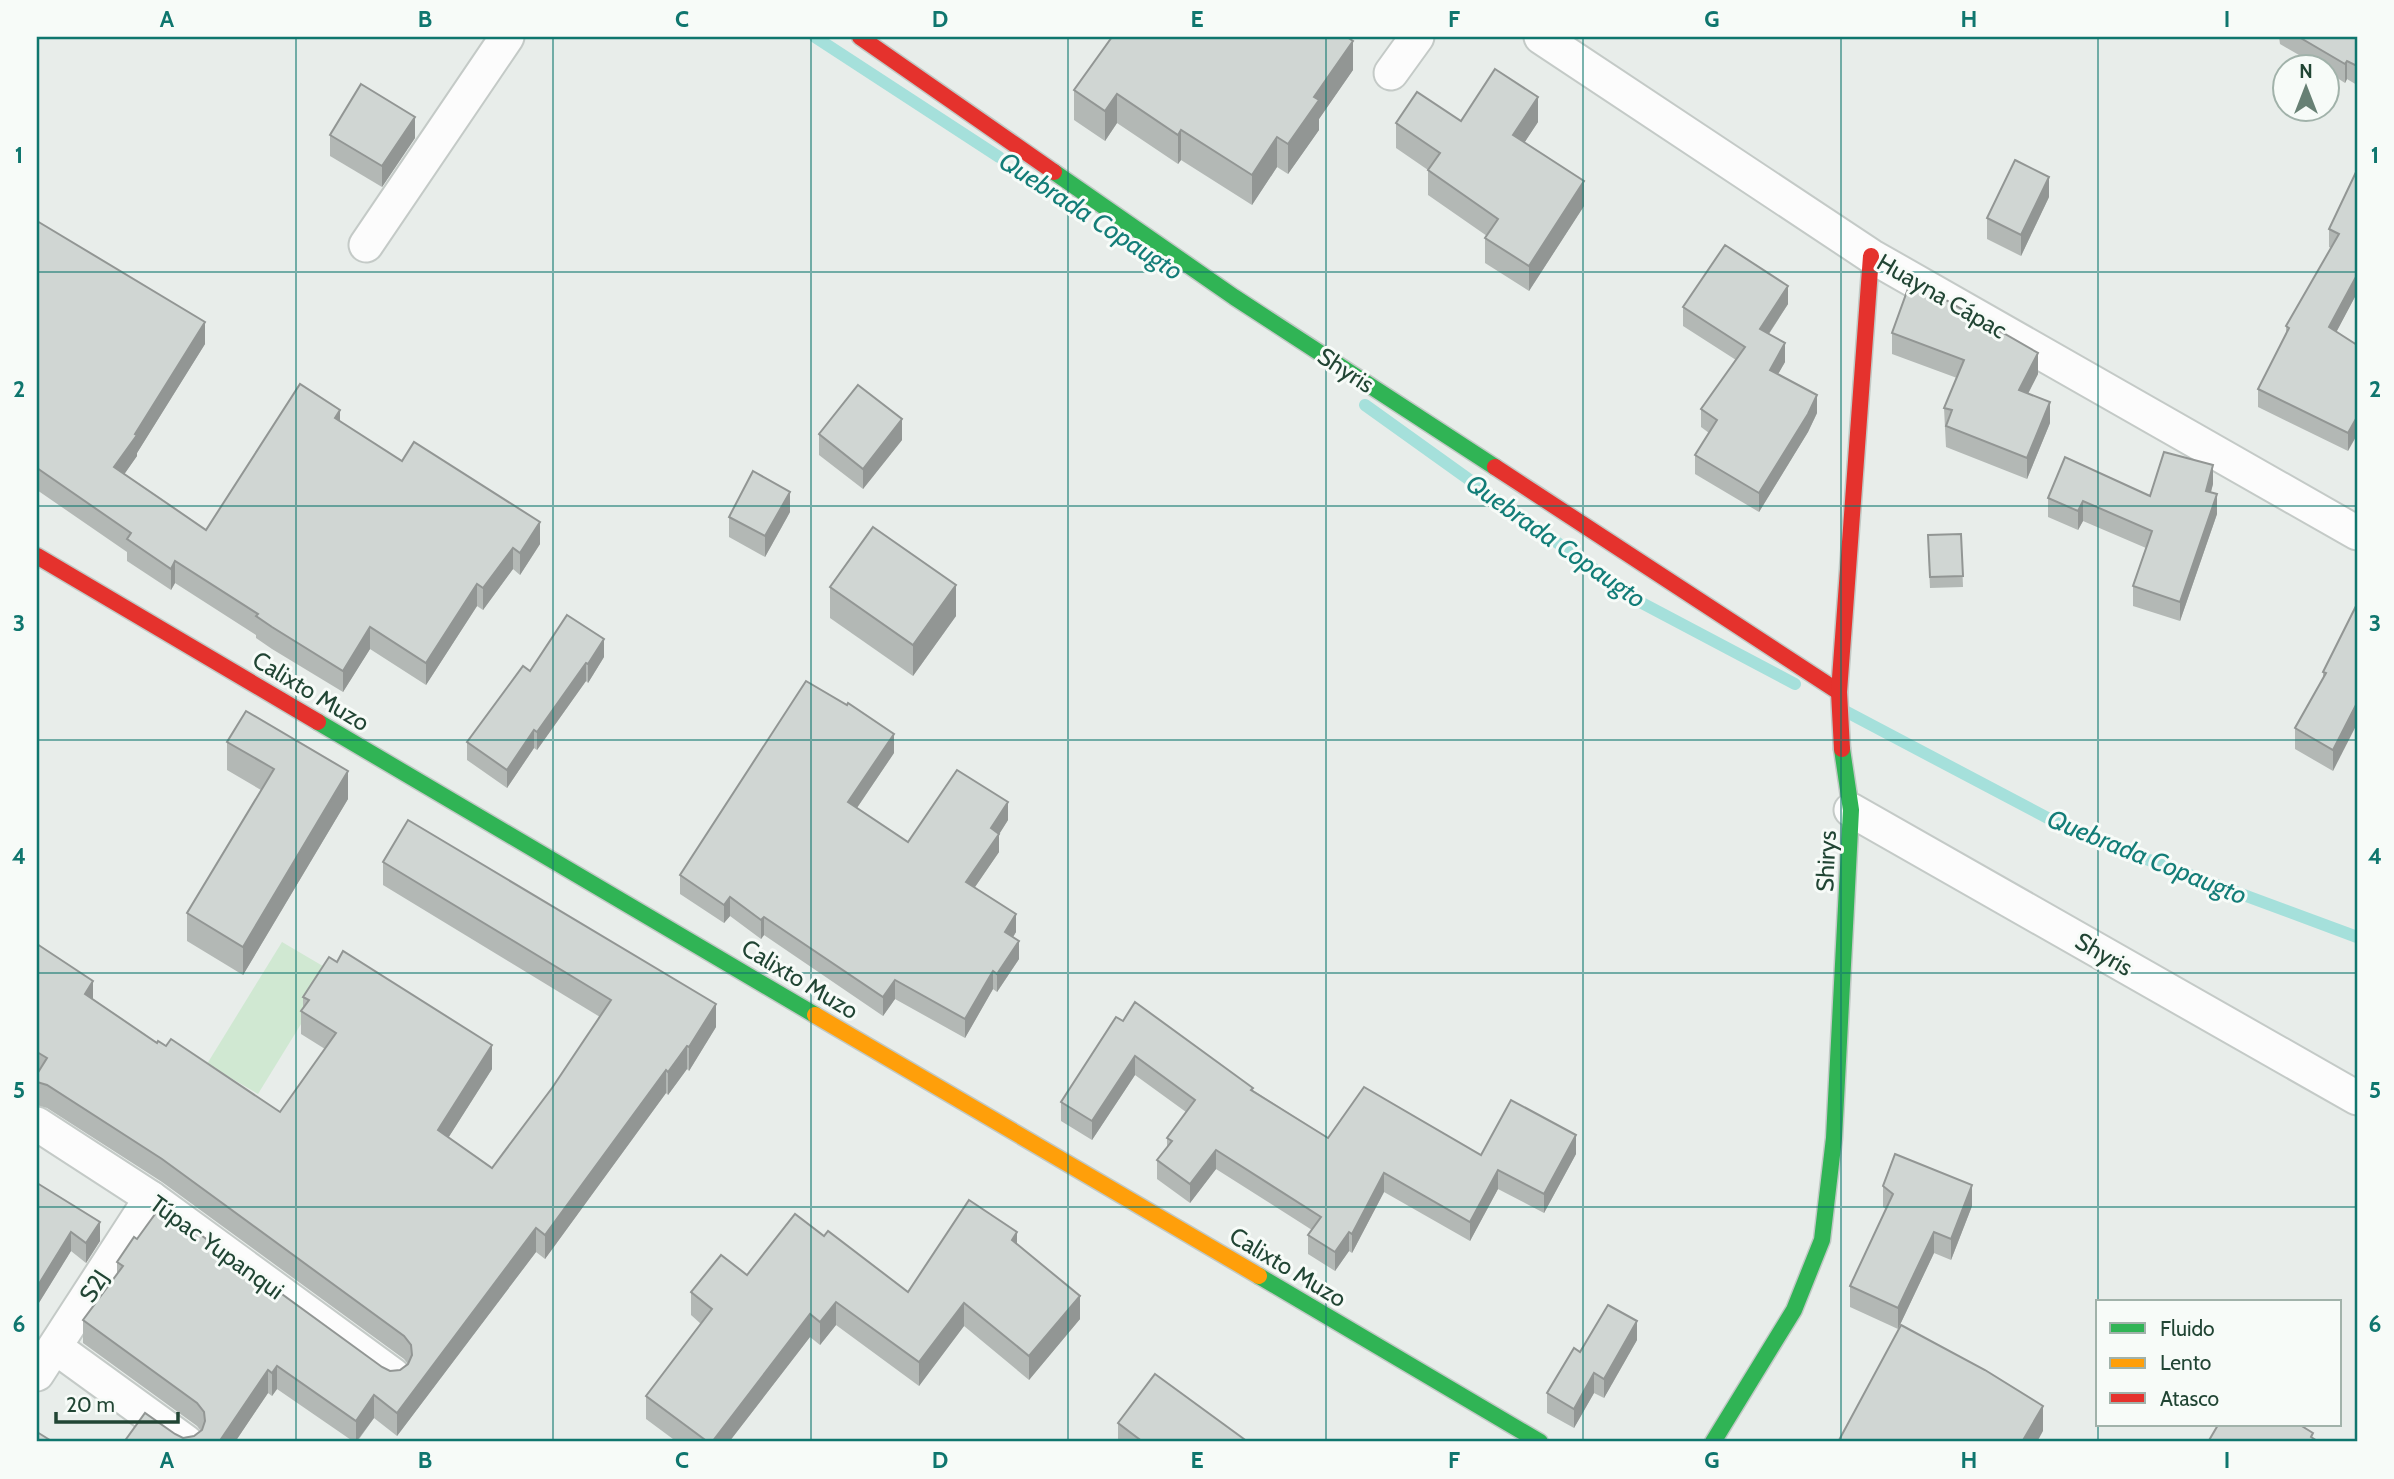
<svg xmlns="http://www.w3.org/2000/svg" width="2394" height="1479" font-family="Cabin,sans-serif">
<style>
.green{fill:#d0e8d2}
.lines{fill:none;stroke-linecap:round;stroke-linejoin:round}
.stream{stroke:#a5e0db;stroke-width:12}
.street-casing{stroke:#c4cac7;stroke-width:37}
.fast-casing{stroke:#c1c9c5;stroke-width:19}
.slow-casing{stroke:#c1c9c5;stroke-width:19}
.jam-casing{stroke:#c1c9c5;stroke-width:19}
.street{stroke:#fcfcfc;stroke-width:33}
.fast{stroke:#30b455;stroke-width:16}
.slow{stroke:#ff9f0a;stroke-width:16}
.jam{stroke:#e5322d;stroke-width:16}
.wall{fill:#b3b8b5}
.shaded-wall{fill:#929694}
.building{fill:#d0d6d3;stroke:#929694;stroke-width:2}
.grid{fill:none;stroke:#0f766e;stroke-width:2;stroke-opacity:0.55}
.labels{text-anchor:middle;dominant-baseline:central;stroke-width:6;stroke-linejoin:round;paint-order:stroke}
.street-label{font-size:24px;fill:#214534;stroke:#f7fbf8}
.water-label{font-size:26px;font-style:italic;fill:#137d78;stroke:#f7fbf8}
.neatline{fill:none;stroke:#0f766e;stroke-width:2.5}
.grid-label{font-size:23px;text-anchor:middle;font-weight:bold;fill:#0f766e}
</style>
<rect width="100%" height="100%" fill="#e8edea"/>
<polygon class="green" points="282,942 333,972 258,1094 207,1064"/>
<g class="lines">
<g class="stream">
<polyline points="815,37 999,157"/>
<polyline points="1365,405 1640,602 1795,684"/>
<polyline points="1845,711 2076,833 2357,937"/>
</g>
<defs>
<g id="street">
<polyline points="1541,37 1871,256 2357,533"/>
<polyline points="1391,73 1417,37"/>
<polyline points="366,245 507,37"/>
<polyline points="1851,810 2357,1098"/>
<polyline points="37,1124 151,1198 393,1375"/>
<polyline points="55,1347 186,1442"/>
<polyline points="37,1374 151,1198"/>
</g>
<g id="fast">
<polyline points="1054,172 1234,297 1495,467"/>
<polyline points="318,722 815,1015"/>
<polyline points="1259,1276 1540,1442"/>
<polyline points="1713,1442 1794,1310 1822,1240 1834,1138 1851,810 1842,749"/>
</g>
<polyline id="slow" points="815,1015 1259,1276"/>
<g id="jam">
<polyline points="860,37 1054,172"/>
<polyline points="1495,467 1839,692"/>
<polyline points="37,556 318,722"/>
<polyline points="1842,749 1839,692 1871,256"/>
</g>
</defs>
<use href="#street" class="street-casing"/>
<use href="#fast" class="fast-casing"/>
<use href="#slow" class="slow-casing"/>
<use href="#jam" class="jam-casing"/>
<use href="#street" class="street"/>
<use href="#fast" class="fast"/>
<use href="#slow" class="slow"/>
<use href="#jam" class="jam"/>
</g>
<g class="wall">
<polygon points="2279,37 2357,37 2357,85 2347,79 2345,83 2328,72 2328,66 2318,66 2280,44"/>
<polygon points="1353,70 1319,119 1319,130 1288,174 1277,167 1252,205 1181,160 1178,164 1117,123 1105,141 1074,120 1074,90"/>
<polygon points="1461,121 1538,122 1524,143 1584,206 1529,291 1485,263 1485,238 1487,236 1428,195 1428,170 1396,148 1396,123"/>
<polygon points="330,135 415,138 382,187 330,156"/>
<polygon points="2357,170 2357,293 2336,332 2357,345 2348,451 2258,407 2258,389 2286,333 2286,326 2331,248 2329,247 2329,229"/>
<polygon points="2049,197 2021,256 1987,239 1987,218"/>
<polygon points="37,221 205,344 137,453 137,456 124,474 206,530 340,422 402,461 540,544 520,575 513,569 483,610 477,606 426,685 370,649 343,692 272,649 256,638 256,635 175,583 171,590 127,561 127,552 37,490"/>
<polygon points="1788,304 1769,334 1785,362 1778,374 1817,413 1808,432 1759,512 1695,474 1695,455 1709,433 1701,427 1701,409 1736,360 1683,326 1683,307"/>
<polygon points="1892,333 2038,374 2028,394 2050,423 2027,479 1946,447 1944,408 1957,378 1892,354"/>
<polygon points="819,434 902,440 863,489 819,455"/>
<polygon points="2213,484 2211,492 2217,514 2180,621 2133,606 2133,586 2146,548 2083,521 2078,530 2048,517 2048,498 2150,496"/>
<polygon points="790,512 765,557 729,537 729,517"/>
<polygon points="1961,534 1963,587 1930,588 1928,546"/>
<polygon points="830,587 956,616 913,676 830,618"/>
<polygon points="2357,604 2333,771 2295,749 2295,728 2323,678 2323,672"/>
<polygon points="604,657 588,683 586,681 537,750 534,748 507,788 467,760 467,742 530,671"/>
<polygon points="227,742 348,799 243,975 187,941 187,913 261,790 227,770"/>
<polygon points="894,753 857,808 908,842 1008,820 999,834 999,852 975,887 1016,932 1013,937 1019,959 997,992 993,989 965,1038 895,999 883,1016 764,935 761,939 730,916 724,923 680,894 680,875"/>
<polygon points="383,862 716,1027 689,1071 687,1069 668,1095 666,1093 545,1259 536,1252 397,1436 374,1418 357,1442 354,1442 277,1389 272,1396 268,1393 235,1442 124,1442 175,1434 183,1438 194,1436 201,1431 197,1426 83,1343 83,1320 117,1274 117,1262 390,1371 400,1370 408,1364 404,1359 162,1182 47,1108 37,1105 37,944 93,999 157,1043 166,1046 280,1112 325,1049 301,1034 301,1011 303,1008 303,997 492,1069 448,1138 492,1168 552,1088 600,1017 383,885"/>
<polygon points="1116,1017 1253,1090 1328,1138 1481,1155 1576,1154 1544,1213 1498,1189 1470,1241 1384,1192 1352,1253 1349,1251 1335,1271 1308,1254 1308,1235 1312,1230 1216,1169 1190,1203 1157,1179 1157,1160 1167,1147 1167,1138 1186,1112 1135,1075 1092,1140 1061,1121 1061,1102"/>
<polygon points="37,1183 100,1241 86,1263 71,1251 37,1306"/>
<polygon points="1883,1186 1972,1206 1951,1260 1934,1253 1898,1329 1850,1307 1850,1286 1886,1209 1883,1207"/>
<polygon points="824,1236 908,1292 1017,1244 1080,1319 1029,1380 964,1326 919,1386 836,1325 820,1345 810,1337 729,1442 677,1442 646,1419 646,1396 701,1324 691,1315 691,1292 747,1275"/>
<polygon points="1637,1340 1604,1398 1594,1393 1574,1428 1547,1413 1547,1393 1580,1352"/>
<polygon points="1118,1423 1248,1442 1118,1442"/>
</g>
<g class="shaded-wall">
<polygon points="1353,41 1353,70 1319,119 1319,130 1288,174 1288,144 1314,97"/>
<polygon points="2347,61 2347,79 2345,83 2345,64"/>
<polygon points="1117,94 1117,123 1105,141 1105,111"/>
<polygon points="1538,97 1538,122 1513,160 1513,135"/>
<polygon points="415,117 415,138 382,187 382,166"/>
<polygon points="1181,130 1181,160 1178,164 1178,135"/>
<polygon points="1277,137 1277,167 1252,205 1252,175"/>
<polygon points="2049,177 2049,197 2021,256 2021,235"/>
<polygon points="1584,181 1584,206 1529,291 1529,266"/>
<polygon points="2357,275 2357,293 2329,346 2329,327"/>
<polygon points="1788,286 1788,304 1760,347 1760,329"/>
<polygon points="205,322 205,344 137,453 137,456 114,489 114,467"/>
<polygon points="1785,343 1785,362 1770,388 1770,370"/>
<polygon points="2038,353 2038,374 2019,411 2019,390"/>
<polygon points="1817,395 1817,413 1808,432 1759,512 1759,493"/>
<polygon points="2050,402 2050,423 2027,479 2027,458"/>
<polygon points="340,410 340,431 335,418"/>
<polygon points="2357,417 2357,435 2348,451 2348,433"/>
<polygon points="902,419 902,440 863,489 863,469"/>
<polygon points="2213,465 2213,484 2206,510 2206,491"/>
<polygon points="790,492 790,512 765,557 765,536"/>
<polygon points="2217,494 2217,514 2180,621 2180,602"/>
<polygon points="2083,501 2083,521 2078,530 2078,511"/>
<polygon points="540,522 540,544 520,575 520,553"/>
<polygon points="513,548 513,569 483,610 483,588"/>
<polygon points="175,561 175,583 171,590 171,569"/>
<polygon points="477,584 477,606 426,685 426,663"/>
<polygon points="956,585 956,616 913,676 913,645"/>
<polygon points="370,627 370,649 343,692 343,671"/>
<polygon points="604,639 604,657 588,683 588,664"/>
<polygon points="586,663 586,681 537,750 537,732"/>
<polygon points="2357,703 2357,724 2333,771 2333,750"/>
<polygon points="534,730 534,748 507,788 507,770"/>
<polygon points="894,734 894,753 848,821 848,802"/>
<polygon points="348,771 348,799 243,975 243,947"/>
<polygon points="1008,802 1008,820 998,836 999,834 999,852 966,900 966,882 991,828"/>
<polygon points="730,897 730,916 724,923 724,905"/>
<polygon points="1016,914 1016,932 1005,950 1005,932"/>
<polygon points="764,917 764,935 761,939 761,920"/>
<polygon points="1019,941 1019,959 997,992 997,974"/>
<polygon points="993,971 993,989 965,1038 965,1019"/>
<polygon points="895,980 895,999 883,1016 883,997"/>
<polygon points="93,981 93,1004 85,994"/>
<polygon points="716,1004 716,1027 689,1071 689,1047"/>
<polygon points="492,1045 492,1069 438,1154 438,1130"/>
<polygon points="687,1046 687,1069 668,1095 668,1072"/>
<polygon points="1135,1056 1135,1075 1092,1140 1092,1121"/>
<polygon points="666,1070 666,1093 545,1259 545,1235"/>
<polygon points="1576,1135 1576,1154 1544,1213 1544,1194"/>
<polygon points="1216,1150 1216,1169 1190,1203 1190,1184"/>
<polygon points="1498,1170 1498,1189 1470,1241 1470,1222"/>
<polygon points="1384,1173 1384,1192 1352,1253 1352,1234"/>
<polygon points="1972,1185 1972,1206 1951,1260 1951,1239"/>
<polygon points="100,1222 100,1241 86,1263 86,1243"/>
<polygon points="536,1228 536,1252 397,1436 397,1413"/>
<polygon points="71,1232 71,1251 37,1306 37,1287"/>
<polygon points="1017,1232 1017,1255 1012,1240"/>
<polygon points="1349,1232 1349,1251 1335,1271 1335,1252"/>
<polygon points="1934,1232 1934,1253 1898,1329 1898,1308"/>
<polygon points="1080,1296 1080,1319 1029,1380 1029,1356"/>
<polygon points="836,1302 836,1325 820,1345 820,1322"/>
<polygon points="964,1303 964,1326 919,1386 919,1362"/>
<polygon points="810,1314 810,1337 729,1442 712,1442"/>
<polygon points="1637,1321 1637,1340 1604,1398 1604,1379"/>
<polygon points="277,1366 277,1389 272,1396 272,1373"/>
<polygon points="268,1370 268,1393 235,1442 219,1442"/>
<polygon points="1594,1373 1594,1393 1574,1428 1574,1409"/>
<polygon points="374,1395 374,1418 356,1442 356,1421"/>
<polygon points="2043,1406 2043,1431 2037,1442 2022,1442"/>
</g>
<g class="building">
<polygon points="1112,37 1347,37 1353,41 1314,97 1319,100 1288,144 1277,137 1252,175 1181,130 1178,135 1117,94 1105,111 1074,90"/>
<polygon points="2299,37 2357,37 2357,66 2347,61 2345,64"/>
<polygon points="1495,69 1538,97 1513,135 1584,181 1529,266 1485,238 1498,219 1428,170 1440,153 1396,123 1417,92 1461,121"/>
<polygon points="361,84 415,117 382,166 330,135"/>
<polygon points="2015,160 2049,177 2021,235 1987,218"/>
<polygon points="2357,170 2357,275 2329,327 2357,345 2357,417 2348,433 2258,389 2289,328 2286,326 2339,234 2329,229"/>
<polygon points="37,221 205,322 135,434 137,435 114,467 206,530 300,384 340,410 335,418 402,461 414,442 540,522 520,553 513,548 483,588 477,584 426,663 370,627 343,671 272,627 256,616 258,614 175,561 171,569 127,539 131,533 37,468"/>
<polygon points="1725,245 1788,286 1760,329 1785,343 1770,370 1817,395 1808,414 1759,493 1695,455 1717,420 1701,409 1745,347 1683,307"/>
<polygon points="1910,283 1925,288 2038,353 2019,390 2050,402 2027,458 1946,426 1952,410 1944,408 1964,360 1892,333"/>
<polygon points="858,385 902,419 863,469 819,434"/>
<polygon points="2164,452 2213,465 2206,491 2217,494 2180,602 2133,586 2152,531 2083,501 2078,511 2048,498 2065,457 2150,496"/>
<polygon points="753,471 790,492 765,536 729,517"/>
<polygon points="873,527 956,585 913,645 830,587"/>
<polygon points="1961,534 1963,576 1930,577 1928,535"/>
<polygon points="2357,604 2357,703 2333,750 2295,728 2326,673 2323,672"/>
<polygon points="567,615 604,639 588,664 586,663 537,732 534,730 507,770 467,742 523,666 530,671"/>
<polygon points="806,681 847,705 848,703 894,734 848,802 908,842 957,770 1008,802 991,828 999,834 966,882 1016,914 1005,932 1019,941 997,974 993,971 965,1019 895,980 883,997 764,917 761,920 730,897 724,905 680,875"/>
<polygon points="246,711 348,771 243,947 187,913 274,769 227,742"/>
<polygon points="408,820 716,1004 689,1047 687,1046 668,1072 666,1070 545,1235 536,1228 397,1413 374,1395 356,1421 277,1366 272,1373 268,1370 219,1442 124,1442 145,1413 175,1434 183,1438 194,1436 202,1430 205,1421 204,1412 197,1403 83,1320 123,1266 117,1262 134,1237 137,1239 161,1206 382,1367 390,1371 400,1370 408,1364 412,1355 411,1345 404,1336 162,1159 47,1085 37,1082 37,1074 47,1058 37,1052 37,944 93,981 85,994 157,1043 158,1041 166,1046 171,1039 280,1112 336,1033 301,1011 309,1000 303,997 329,957 337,962 343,951 492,1045 438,1130 492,1168 552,1088 611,1000 383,862"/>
<polygon points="1135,1002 1253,1088 1251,1090 1328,1138 1364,1087 1481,1155 1511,1100 1576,1135 1544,1194 1498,1170 1470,1222 1384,1173 1352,1234 1349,1232 1335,1252 1308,1235 1321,1217 1216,1150 1190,1184 1157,1160 1172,1141 1167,1138 1195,1100 1135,1056 1092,1121 1061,1102 1116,1017 1123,1021"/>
<polygon points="1895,1154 1972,1185 1951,1239 1934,1232 1898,1308 1850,1286 1893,1194 1883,1186"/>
<polygon points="37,1183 100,1222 86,1243 71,1232 37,1287"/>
<polygon points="969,1200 1017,1232 1012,1240 1080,1296 1029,1356 964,1303 919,1362 836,1302 820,1322 810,1314 712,1442 708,1442 646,1396 712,1309 691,1292 721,1255 747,1275 795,1214 824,1236 828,1231 908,1292"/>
<polygon points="1608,1305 1637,1321 1604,1379 1594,1373 1574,1409 1547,1393 1574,1348 1580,1352"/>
<polygon points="1901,1325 1985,1370 2043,1406 2022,1442 1838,1442"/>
<polygon points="1155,1374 1248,1442 1143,1442 1118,1423"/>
<polygon points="2218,1425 2300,1425 2313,1433 2311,1437 2319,1442 2208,1442"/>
<polygon points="37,1432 53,1442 37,1442"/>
</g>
<path class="grid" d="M296 37V1442M553 37V1442M811 37V1442M1068 37V1442M1326 37V1442M1583 37V1442M1841 37V1442M2098 37V1442M37 272H2357M37 506H2357M37 740H2357M37 973H2357M37 1207H2357"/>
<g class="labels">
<g class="street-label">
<text transform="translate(1942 296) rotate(30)">Huayna Cápac</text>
<text transform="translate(1346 370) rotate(33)">Shyris</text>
<text transform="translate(311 691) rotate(31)">Calixto Muzo</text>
<text transform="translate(1826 861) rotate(-87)">Shirys</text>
<text transform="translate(2104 954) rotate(30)">Shyris</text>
<text transform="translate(800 979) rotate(31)">Calixto Muzo</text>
<text transform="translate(217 1247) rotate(36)">Túpac Yupanqui</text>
<text transform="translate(1288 1267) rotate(31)">Calixto Muzo</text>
<text transform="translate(94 1286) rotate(-57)">S2J</text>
</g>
<g class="water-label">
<text transform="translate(1091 216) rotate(33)">Quebrada Copaugto</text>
<text transform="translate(1556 541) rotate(35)">Quebrada Copaugto</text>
<text transform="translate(2147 857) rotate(22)">Quebrada Copaugto</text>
</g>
</g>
<rect width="2394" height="1479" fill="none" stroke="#f7fbf8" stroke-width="77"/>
<rect x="2096" y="1300" width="245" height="126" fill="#f7fbf8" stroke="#a1b2aa" stroke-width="2"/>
<rect x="2110" y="1323" width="35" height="10" fill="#30b455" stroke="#a1b2aa" stroke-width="2"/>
<text x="2160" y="1336" font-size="21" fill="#214534">Fluido</text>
<rect x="2110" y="1358" width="35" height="10" fill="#ff9f0a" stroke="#a1b2aa" stroke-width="2"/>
<text x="2160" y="1370" font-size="21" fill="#214534">Lento</text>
<rect x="2110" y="1393" width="35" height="10" fill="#e5322d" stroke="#a1b2aa" stroke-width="2"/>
<text x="2160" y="1406" font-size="21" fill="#214534">Atasco</text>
<g transform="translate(2306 88)"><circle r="33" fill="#f7fbf8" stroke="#a1b2aa" stroke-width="2"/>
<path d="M0-5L12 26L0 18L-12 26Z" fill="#678074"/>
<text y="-10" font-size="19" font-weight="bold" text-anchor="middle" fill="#214534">N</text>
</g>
<path d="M56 1412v10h122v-10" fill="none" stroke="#214534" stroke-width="3.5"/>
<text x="66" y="1412" font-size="21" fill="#214534" stroke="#f7fbf8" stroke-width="5" paint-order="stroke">20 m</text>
<rect x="38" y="38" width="2318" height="1402" class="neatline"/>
<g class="grid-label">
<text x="167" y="27">A</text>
<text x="425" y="27">B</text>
<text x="682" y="27">C</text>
<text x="940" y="27">D</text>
<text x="1197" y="27">E</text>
<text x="1454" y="27">F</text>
<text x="1712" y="27">G</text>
<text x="1969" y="27">H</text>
<text x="2227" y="27">I</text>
<text x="19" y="163">1</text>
<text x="2375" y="163">1</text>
<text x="19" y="397">2</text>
<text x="2375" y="397">2</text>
<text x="19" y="631">3</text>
<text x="2375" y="631">3</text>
<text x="19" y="864">4</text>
<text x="2375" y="864">4</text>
<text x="19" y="1098">5</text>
<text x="2375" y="1098">5</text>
<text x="19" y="1332">6</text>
<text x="2375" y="1332">6</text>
<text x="167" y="1468">A</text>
<text x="425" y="1468">B</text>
<text x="682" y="1468">C</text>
<text x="940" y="1468">D</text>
<text x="1197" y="1468">E</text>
<text x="1454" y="1468">F</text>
<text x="1712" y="1468">G</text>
<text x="1969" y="1468">H</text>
<text x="2227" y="1468">I</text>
</g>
</svg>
